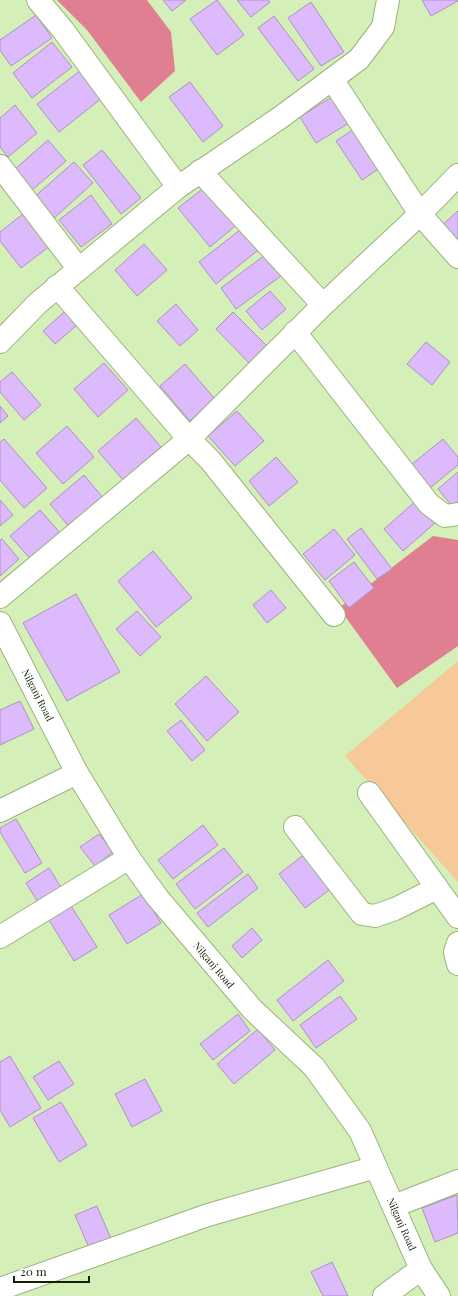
<svg xmlns="http://www.w3.org/2000/svg" width="458" height="1296" font-family="'Playfair Display',serif">
<style>
.green{fill:#f7c998}
.water{fill:#e07f91}
.building{fill:#ddbafb;stroke:#ad91c4}
.lines{fill:none;stroke-linecap:round;stroke-linejoin:round}
.minor-casing{stroke:#9ab37d;stroke-width:24}
.minor{stroke:#fff;stroke-width:22}
.labels{text-anchor:middle;dominant-baseline:central;stroke-width:3.5;stroke-linejoin:round;paint-order:stroke}
.street-label{font-size:10px;fill:#141e09;stroke:#fff}
</style>
<rect width="100%" height="100%" fill="#d5efb8"/>
<polygon class="green" points="458,661 458,882 345,756"/>
<g class="water">
<polygon points="57,0 147,0 171,32 175,71 141,102 87,30"/>
<polygon points="433,536 458,540 458,646 397,688 339,608"/>
</g>
<g class="building">
<polygon points="163,0 186,0 172,11"/>
<polygon points="217,0 244,35 217,55 190,19"/>
<polygon points="237,0 268,0 270,2 251,17"/>
<polygon points="422,0 458,0 458,1 431,16"/>
<polygon points="311,2 344,52 321,66 288,18"/>
<polygon points="36,15 52,38 11,66 0,50 0,40"/>
<polygon points="274,16 314,69 298,81 258,28"/>
<polygon points="52,42 72,67 32,98 13,73"/>
<polygon points="81,70 102,98 59,132 37,104"/>
<polygon points="190,82 223,126 203,142 169,97"/>
<polygon points="338,93 354,120 316,143 300,117"/>
<polygon points="15,105 37,133 8,157 0,147 0,118"/>
<polygon points="360,125 386,164 362,180 336,141"/>
<polygon points="48,140 66,161 32,190 14,170"/>
<polygon points="102,150 141,198 121,214 83,165"/>
<polygon points="74,162 93,183 52,220 33,198"/>
<polygon points="209,184 240,222 210,247 178,208"/>
<polygon points="91,195 112,224 81,247 59,220"/>
<polygon points="28,210 54,243 21,268 0,241 0,232"/>
<polygon points="458,211 458,244 442,225"/>
<polygon points="245,226 262,247 216,284 199,262"/>
<polygon points="144,244 167,270 137,296 115,270"/>
<polygon points="269,252 285,273 236,309 221,288"/>
<polygon points="270,291 286,309 262,330 246,311"/>
<polygon points="176,304 198,330 180,346 157,321"/>
<polygon points="72,305 84,319 55,344 43,331"/>
<polygon points="233,312 271,350 253,367 216,329"/>
<polygon points="426,342 450,362 432,385 407,364"/>
<polygon points="104,363 128,390 98,417 74,389"/>
<polygon points="185,364 215,399 190,421 160,386"/>
<polygon points="12,372 41,405 24,420 0,392 0,382"/>
<polygon points="0,406 8,416 0,423"/>
<polygon points="237,411 264,441 235,466 208,436"/>
<polygon points="136,418 161,447 123,480 98,451"/>
<polygon points="67,426 94,457 63,484 36,453"/>
<polygon points="4,439 47,488 24,508 0,480 0,442"/>
<polygon points="443,439 458,457 458,465 430,488 411,465"/>
<polygon points="276,457 298,482 269,506 249,481"/>
<polygon points="458,472 458,510 457,512 438,489"/>
<polygon points="84,475 105,500 71,529 50,504"/>
<polygon points="0,500 13,515 0,526"/>
<polygon points="417,500 436,522 403,551 384,529"/>
<polygon points="40,510 62,535 32,561 10,536"/>
<polygon points="361,528 392,569 377,579 347,539"/>
<polygon points="334,529 355,555 325,580 303,554"/>
<polygon points="2,539 19,559 0,576 0,540"/>
<polygon points="153,551 192,598 156,627 118,581"/>
<polygon points="354,562 374,588 349,608 329,581"/>
<polygon points="271,590 286,608 267,623 253,605"/>
<polygon points="76,594 120,672 67,701 23,623"/>
<polygon points="137,611 161,637 140,656 116,629"/>
<polygon points="206,676 239,712 207,741 175,704"/>
<polygon points="20,701 34,729 0,745 0,710"/>
<polygon points="181,720 205,750 192,761 167,731"/>
<polygon points="16,819 42,863 25,873 0,832 0,828"/>
<polygon points="203,825 218,845 173,879 158,860"/>
<polygon points="99,834 113,852 95,866 80,847"/>
<polygon points="224,848 243,872 195,909 176,884"/>
<polygon points="310,850 336,885 305,908 279,874"/>
<polygon points="49,868 64,892 41,907 26,883"/>
<polygon points="248,874 258,888 208,927 197,913"/>
<polygon points="143,894 161,923 127,944 109,915"/>
<polygon points="71,906 97,947 74,961 49,920"/>
<polygon points="252,928 262,940 242,958 232,946"/>
<polygon points="328,960 344,981 293,1021 277,1000"/>
<polygon points="340,996 357,1019 316,1048 300,1025"/>
<polygon points="238,1014 250,1031 213,1060 200,1044"/>
<polygon points="258,1029 275,1050 234,1084 217,1064"/>
<polygon points="10,1056 41,1108 10,1127 0,1110 0,1062"/>
<polygon points="59,1061 74,1084 48,1100 33,1077"/>
<polygon points="145,1079 162,1111 132,1127 115,1094"/>
<polygon points="61,1102 87,1145 59,1162 33,1118"/>
<polygon points="457,1195 458,1233 435,1242 422,1208"/>
<polygon points="97,1206 111,1239 89,1248 75,1215"/>
<polygon points="332,1262 348,1296 323,1296 311,1272"/>
</g>
<g class="lines">
<defs>
<g id="minor">
<polyline points="38,0 63,30 178,187"/>
<polyline points="332,79 420,214 458,257"/>
<polyline points="0,166 78,268"/>
<polyline points="200,171 323,305 420,214 458,175"/>
<polyline points="57,286 189,439 323,305"/>
<polyline points="295,332 429,504 445,516 458,514"/>
<polyline points="0,342 38,303 178,187 281,117 359,59 383,27 388,0"/>
<polyline points="0,597 189,439 210,460 334,615"/>
<polyline points="0,623 77,773 129,858 157,897 252,1009 314,1067 360,1131 421,1269 439,1296"/>
<polyline points="369,793 458,917"/>
<polyline points="0,811 77,773"/>
<polyline points="295,827 362,914 375,916 395,909 437,888"/>
<polyline points="0,937 129,858"/>
<polyline points="458,943 455,952 458,964"/>
<polyline points="394,1206 458,1181"/>
<polyline points="0,1289 208,1215 376,1167"/>
<polyline points="384,1296 421,1269"/>
</g>
</defs>
<use href="#minor" class="minor-casing"/>
<use href="#minor" class="minor"/>
</g>
<g class="labels">
<g class="street-label">
<text transform="translate(38 695) rotate(63)">Nilganj Road</text>
<text transform="translate(214 965) rotate(50)">Nilganj Road</text>
<text transform="translate(402 1224) rotate(66)">Nilganj Road</text>
</g>
</g>
<path d="M14 1276v6h75v-6" fill="none" stroke="#141e09" stroke-width="2"/>
<text x="20" y="1276" font-size="12" fill="#141e09" stroke="#ffffff" stroke-width="3" paint-order="stroke">20 m</text>
</svg>
